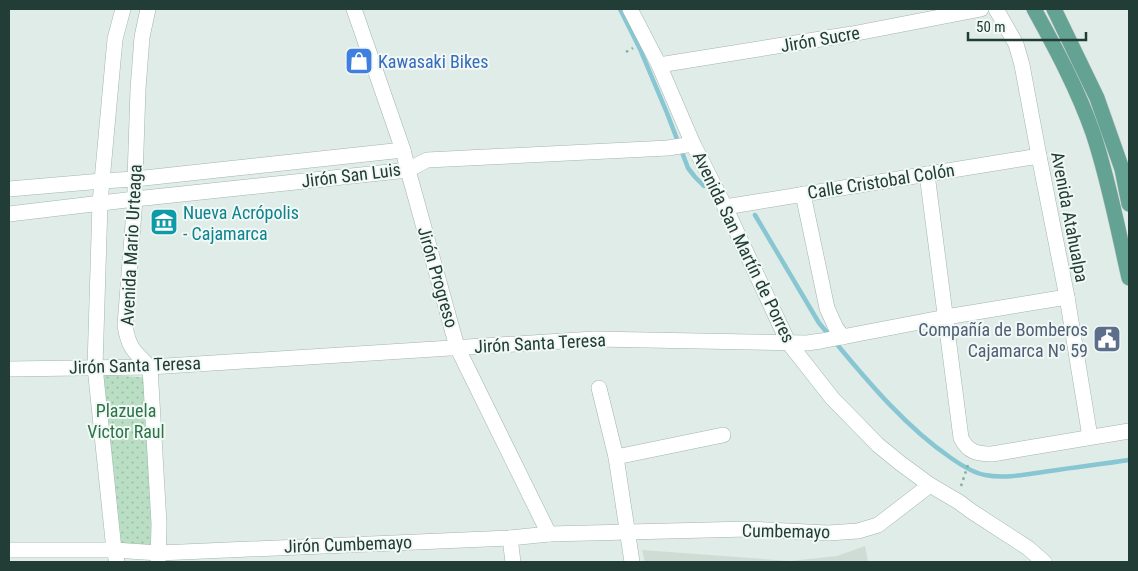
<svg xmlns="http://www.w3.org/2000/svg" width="1138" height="571" font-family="'Roboto Condensed',sans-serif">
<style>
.built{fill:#cfdcd6}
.grass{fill:url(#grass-dots)}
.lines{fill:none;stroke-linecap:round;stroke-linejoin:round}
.stream{stroke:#87c6d2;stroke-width:4.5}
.street-casing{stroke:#a3b4ae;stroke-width:16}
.secondary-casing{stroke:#9fb8af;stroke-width:16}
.primary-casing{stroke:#c1c9c6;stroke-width:16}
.path{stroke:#80b0a1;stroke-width:2.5;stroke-dasharray:2.5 4;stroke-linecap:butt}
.street{stroke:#fff;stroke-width:15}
.secondary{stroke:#fff;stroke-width:15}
.primary{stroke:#64a293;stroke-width:15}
.labels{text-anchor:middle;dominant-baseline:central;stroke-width:4;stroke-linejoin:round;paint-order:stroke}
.street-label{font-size:18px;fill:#213d35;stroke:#f1f8f5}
.shop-label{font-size:18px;fill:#366cbe;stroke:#f1f8f5;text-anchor:start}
.culture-label{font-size:18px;fill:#0d838f;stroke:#f1f8f5;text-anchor:start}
.service-label{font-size:18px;fill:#4e5e75;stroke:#f1f8f5;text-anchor:end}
.park-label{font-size:18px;fill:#2a7447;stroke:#f1f8f5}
</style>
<defs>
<pattern id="grass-dots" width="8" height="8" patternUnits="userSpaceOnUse" patternTransform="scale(1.25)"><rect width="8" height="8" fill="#b9dec3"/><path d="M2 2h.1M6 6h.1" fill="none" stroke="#9fbfa8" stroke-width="1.8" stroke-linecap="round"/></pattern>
</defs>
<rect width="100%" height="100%" fill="#e0ece7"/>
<polygon class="built" points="865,546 868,562 645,562 642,550 790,561 837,556"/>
<polygon class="grass" points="98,374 151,378 153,546 108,542"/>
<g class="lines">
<g class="stream">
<polyline points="620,9 640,49 667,113 688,168 695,177 704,186"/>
<polyline points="755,215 819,323 830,336"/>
<path d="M835 342C869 383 907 428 951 458 961 465 973 473 985 475 1006 479 1028 474 1050 471 1076 467 1103 464 1129 460"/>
</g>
<defs>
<g id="street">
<polyline points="148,9 142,37 138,89 135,179 403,150"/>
<polyline points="354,9 403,150 408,170 457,347 549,534"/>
<polyline points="996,9 1016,44 1022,65 1039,156 1067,297 1090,437"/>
<polyline points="659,65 852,34 981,9"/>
<path d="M927 174 961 438C968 452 977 454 992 454L1129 431"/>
<polyline points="102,181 115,39 123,9"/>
<polyline points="803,194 827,308 836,328 843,337"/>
<polyline points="135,199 408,170 427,160 668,148 693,144"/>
<polyline points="725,207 1039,156"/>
<polyline points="9,369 150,367 594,339 807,343 821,341 946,317 1067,297"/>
<polyline points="599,388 616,457 632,562"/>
<polyline points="616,457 723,435"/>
<polyline points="510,538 513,562"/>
<polyline points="9,550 114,550 159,553 510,538 549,534 748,529 828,533 858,531 878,525 930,485"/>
</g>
<g id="secondary">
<polyline points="630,9 659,65 693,144 725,207 788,342 832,398 878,445 900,463 930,485 959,502 971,511 1028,548 1044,562"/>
<polyline points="102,181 100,203 95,367 114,550 117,562"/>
<path d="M9 189 102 181 135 179V199L125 325C128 347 134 352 150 367L159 524 158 562"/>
<polyline points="9,214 135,199"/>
</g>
<g id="primary">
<path d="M1034 9C1056 49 1078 90 1093 133 1109 181 1118 230 1129 278"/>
<polyline points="1054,9 1097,98 1122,169 1129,204"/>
</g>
</defs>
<use href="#street" class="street-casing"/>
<use href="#secondary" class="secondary-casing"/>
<use href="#primary" class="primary-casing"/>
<g class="path">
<polyline points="626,52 633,48"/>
<polyline points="961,486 968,465"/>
</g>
<use href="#street" class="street"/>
<use href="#secondary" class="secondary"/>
<use href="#primary" class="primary"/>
</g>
<defs>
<symbol id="shop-square" viewBox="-11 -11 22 22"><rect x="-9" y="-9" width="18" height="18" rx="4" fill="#3f7fe0" stroke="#f1f8f5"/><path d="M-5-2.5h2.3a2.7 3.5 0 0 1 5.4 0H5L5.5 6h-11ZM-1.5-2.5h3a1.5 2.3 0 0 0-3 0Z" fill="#fff"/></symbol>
<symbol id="museum-square" viewBox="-11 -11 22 22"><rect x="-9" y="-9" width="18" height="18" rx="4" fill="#0f9aa8" stroke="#f1f8f5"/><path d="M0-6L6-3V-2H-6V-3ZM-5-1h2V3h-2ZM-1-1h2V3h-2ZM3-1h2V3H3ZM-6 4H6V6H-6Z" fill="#fff"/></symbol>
<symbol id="civic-square" viewBox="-11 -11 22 22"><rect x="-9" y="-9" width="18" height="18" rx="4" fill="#5c6f8a" stroke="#f1f8f5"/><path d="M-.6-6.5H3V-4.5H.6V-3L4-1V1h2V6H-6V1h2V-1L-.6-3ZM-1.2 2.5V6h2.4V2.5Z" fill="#fff"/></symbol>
</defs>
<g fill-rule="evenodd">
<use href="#shop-square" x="343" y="45" width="32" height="32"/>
<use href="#museum-square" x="148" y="206" width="32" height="32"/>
<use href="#civic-square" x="1091" y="323" width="32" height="32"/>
</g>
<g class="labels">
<g class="street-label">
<text transform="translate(820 39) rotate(-10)">Jirón Sucre</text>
<text transform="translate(351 175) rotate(-7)">Jirón San Luis</text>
<text transform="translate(881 181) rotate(-9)">Calle Cristobal Colón</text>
<text transform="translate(1070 217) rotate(79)">Avenida Atahualpa</text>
<text transform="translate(131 245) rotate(-87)">Avenida Mario Urteaga</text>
<text transform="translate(744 247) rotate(64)">Avenida San Martín de Porres</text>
<text transform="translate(438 277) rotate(74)">Jirón Progreso</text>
<text transform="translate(540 343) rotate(-3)">Jirón Santa Teresa</text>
<text transform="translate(135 365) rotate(-2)">Jirón Santa Teresa</text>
<text transform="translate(786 531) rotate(1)">Cumbemayo</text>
<text transform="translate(348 544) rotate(-2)">Jirón Cumbemayo</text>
</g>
<g class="shop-label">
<text x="378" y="61">Kawasaki Bikes</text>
</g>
<g class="culture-label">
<text x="183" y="212">Nueva Acrópolis<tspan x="183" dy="21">- Cajamarca</tspan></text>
</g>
<g class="service-label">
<text x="1088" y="329">Compañía de Bomberos<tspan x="1088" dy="21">Cajamarca Nº 59</tspan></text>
</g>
<g class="park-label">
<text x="126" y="410">Plazuela<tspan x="126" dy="21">Victor Raul</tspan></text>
</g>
</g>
<rect width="1138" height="571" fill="none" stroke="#213d35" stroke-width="20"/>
<path d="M968 32v8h118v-8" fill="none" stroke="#213d35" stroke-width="2.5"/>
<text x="976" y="32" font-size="15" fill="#213d35" stroke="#f1f8f5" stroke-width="4" paint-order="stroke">50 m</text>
</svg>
